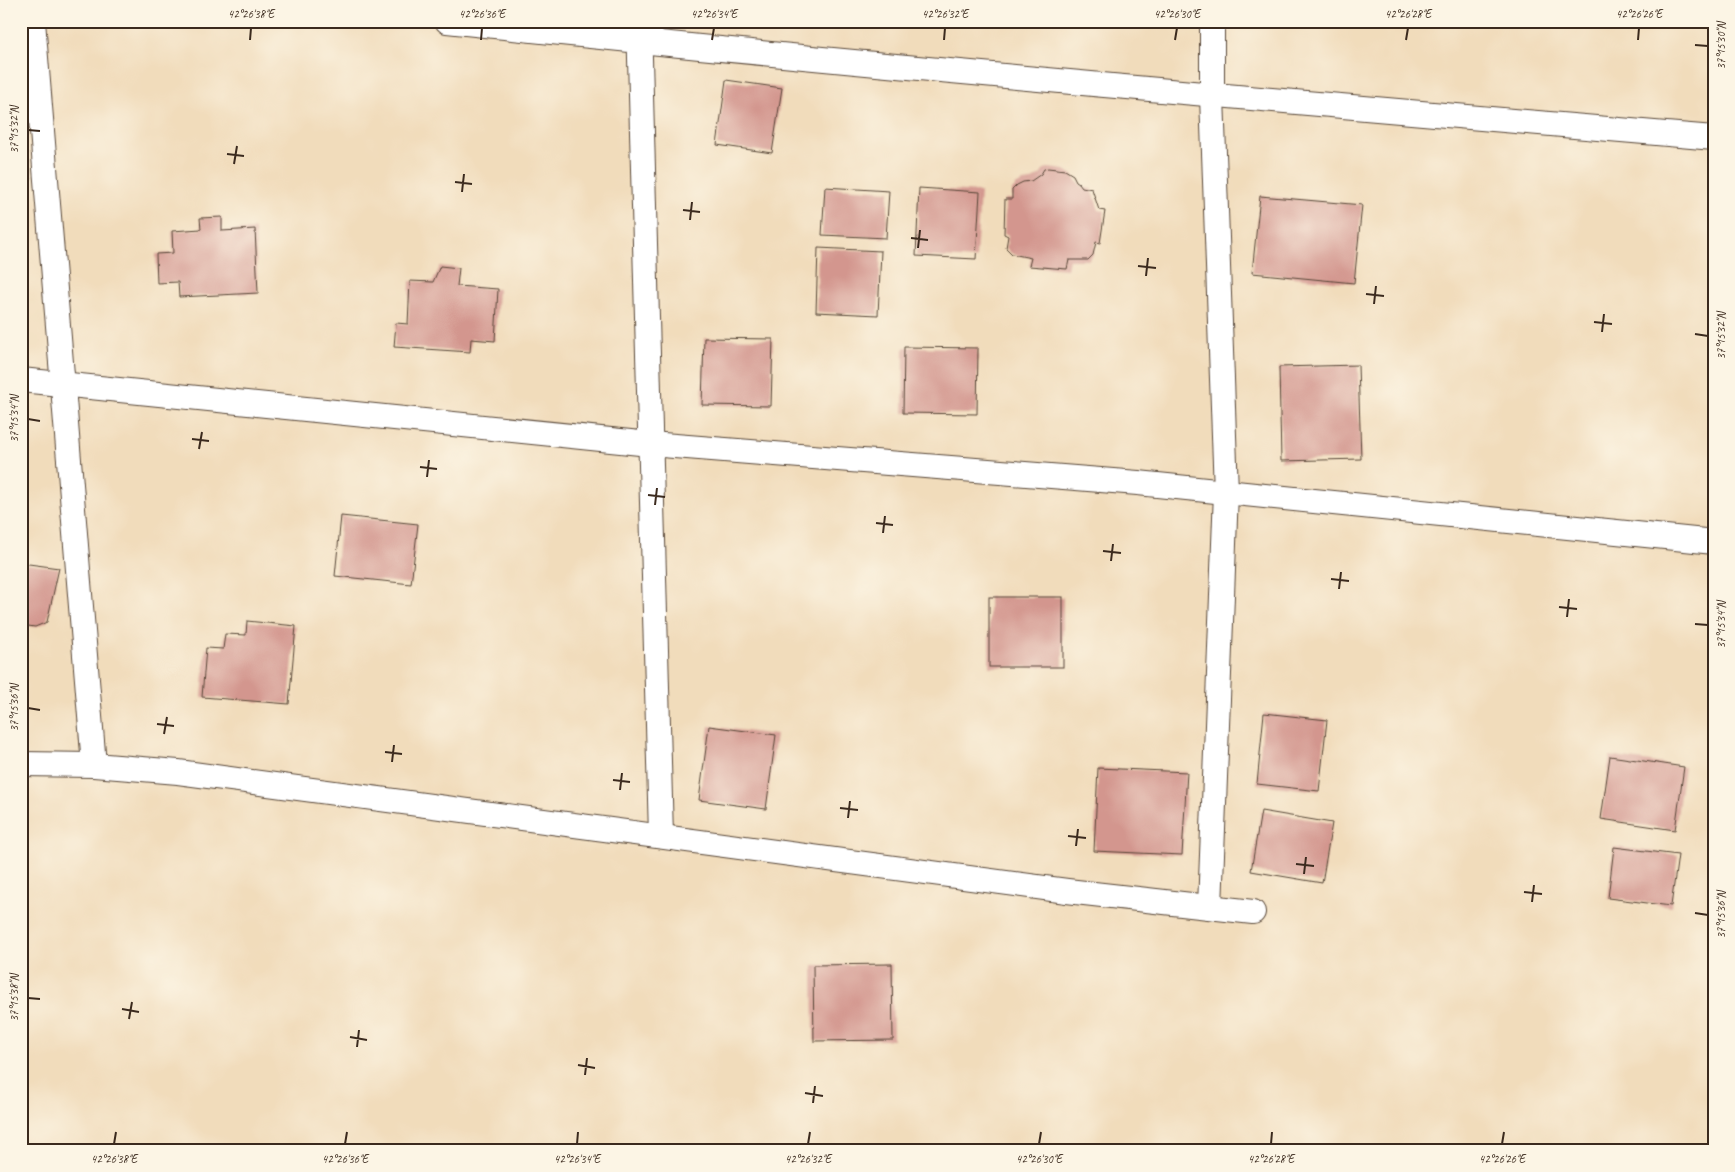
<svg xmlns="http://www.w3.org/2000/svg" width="1735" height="1172" font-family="Caveat,sans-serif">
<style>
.building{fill:#d3968e}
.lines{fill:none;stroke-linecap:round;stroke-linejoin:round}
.minor-casing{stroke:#564536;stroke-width:26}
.minor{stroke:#fff;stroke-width:24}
.ticks{fill:none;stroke:#3b2a1e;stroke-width:2}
.neatline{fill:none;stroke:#3b2a1e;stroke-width:2}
.ticks-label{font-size:12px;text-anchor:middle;fill:#3b2a1e}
</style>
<rect width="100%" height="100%" fill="#fcf5e5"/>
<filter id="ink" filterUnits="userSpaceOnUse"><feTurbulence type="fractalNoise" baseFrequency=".02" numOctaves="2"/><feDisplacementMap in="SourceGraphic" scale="10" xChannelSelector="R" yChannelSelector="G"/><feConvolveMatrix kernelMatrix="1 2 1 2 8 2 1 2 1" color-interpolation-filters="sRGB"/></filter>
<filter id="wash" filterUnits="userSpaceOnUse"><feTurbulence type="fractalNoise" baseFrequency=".0096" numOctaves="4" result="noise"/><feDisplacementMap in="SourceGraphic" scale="20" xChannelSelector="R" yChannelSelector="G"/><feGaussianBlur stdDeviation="1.12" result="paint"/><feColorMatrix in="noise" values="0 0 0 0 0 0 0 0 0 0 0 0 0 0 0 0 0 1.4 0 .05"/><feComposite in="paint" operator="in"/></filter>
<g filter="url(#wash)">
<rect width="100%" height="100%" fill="#f1dcbb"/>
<g id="blocks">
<g class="building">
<polygon points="726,80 782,88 772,153 717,145"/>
<polygon points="1048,168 1065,170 1073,175 1076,181 1079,183 1082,187 1092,189 1099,210 1105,211 1100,243 1096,242 1093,255 1088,260 1069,260 1067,269 1029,266 1031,258 1012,254 1006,248 1008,236 1004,234 1005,199 1012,199 1012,190 1017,185 1023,182 1031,181 1041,174 1044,169"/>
<polygon points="825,187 889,191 886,238 822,235"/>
<polygon points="919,188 980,192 976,259 916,256"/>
<polygon points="1260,196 1362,205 1354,283 1252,273"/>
<polygon points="222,217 222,231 255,229 258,293 179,297 178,282 157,283 156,254 173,253 172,231 201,229 200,218"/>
<polygon points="818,248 881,251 878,315 816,312"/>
<polygon points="440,266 459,268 457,286 498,289 495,341 471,339 470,352 394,347 396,323 408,324 410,281 433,282"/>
<polygon points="704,338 773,339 771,406 702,405"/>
<polygon points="904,347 978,348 977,414 903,413"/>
<polygon points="1358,365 1361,459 1281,461 1279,367"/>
<polygon points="341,516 418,524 411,584 335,576"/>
<polygon points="21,563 59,568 47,622 35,627 21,625"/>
<rect x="989" y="597" width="74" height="70"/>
<polygon points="247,621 296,626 289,704 202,697 206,648 223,649 225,634 246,635"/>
<polygon points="1264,713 1327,720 1319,791 1257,784"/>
<polygon points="709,726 776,735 766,809 699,800"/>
<polygon points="1610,756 1684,767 1675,830 1601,819"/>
<polygon points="1098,768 1187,772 1182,855 1094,851"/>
<polygon points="1261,811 1332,823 1322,883 1251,871"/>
<polygon points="1614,847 1678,855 1671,906 1608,898"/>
<polygon points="892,964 893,1040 814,1041 813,965"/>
</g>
</g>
</g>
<g filter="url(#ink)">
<use href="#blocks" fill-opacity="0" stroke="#564536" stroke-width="1"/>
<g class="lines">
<defs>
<g id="minor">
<polyline points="33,21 94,765"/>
<path d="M447 21C869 66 1291 102 1714 138"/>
<polyline points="639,21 661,836"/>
<polyline points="21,380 650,444 1138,483 1714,542"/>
<polyline points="21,764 94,765 178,772 1067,891 1253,912"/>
<polyline points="1210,907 1226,492 1212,96 1212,21"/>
</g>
</defs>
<use href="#minor" class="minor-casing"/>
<use href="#minor" class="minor"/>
</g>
</g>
<path class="ticks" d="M250 40 251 28M481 40 482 28M712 40 714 28M944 40 945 28M1175 40 1177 28M1406 40 1408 28M1638 40 1639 28M1695 45 1708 46M28 130 40 131M227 154 244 156M234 164 237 146M455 182 472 184M462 192 464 174M683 210 700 212M690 220 692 202M911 238 928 240M918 248 920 230M1138 266 1156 268M1146 276 1148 258M1366 294 1384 296M1374 304 1376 286M1594 322 1612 324M1602 332 1604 314M1695 334 1708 336M28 419 40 421M192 439 209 441M199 449 202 432M420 467 437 469M427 477 429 460M648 495 665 497M655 505 657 488M876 523 893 525M883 533 885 516M1103 551 1121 553M1111 561 1113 544M1331 579 1349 581M1339 589 1341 572M1559 607 1577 609M1567 617 1569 599M1695 624 1708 625M28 708 40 710M157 724 174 726M164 734 167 717M385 752 402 754M392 762 394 745M613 780 630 782M620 790 622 773M840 808 858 810M848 818 850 801M1068 836 1086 838M1076 846 1078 829M1296 864 1314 866M1304 874 1306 857M1524 892 1542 894M1532 902 1534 885M1695 913 1708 915M28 998 40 999M122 1009 139 1012M129 1019 132 1002M350 1037 367 1040M357 1047 359 1030M578 1065 595 1068M585 1075 587 1058M805 1093 823 1096M813 1103 815 1086M114 1144 116 1132M345 1144 347 1132M577 1144 578 1132M808 1144 810 1132M1039 1144 1041 1132M1271 1144 1272 1132M1502 1144 1504 1132"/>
<rect width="1735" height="1172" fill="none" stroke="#fcf5e5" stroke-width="55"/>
<rect x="28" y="28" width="1680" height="1116" class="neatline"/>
<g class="ticks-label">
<text x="251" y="18">42°26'38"E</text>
<text x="482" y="18">42°26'36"E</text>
<text x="714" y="18">42°26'34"E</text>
<text x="945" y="18">42°26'32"E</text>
<text x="1177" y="18">42°26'30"E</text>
<text x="1408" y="18">42°26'28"E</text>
<text x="1639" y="18">42°26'26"E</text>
<text transform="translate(1721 46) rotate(-90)" y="4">37°15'30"N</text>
<text transform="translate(14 130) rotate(-90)" y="4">37°15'32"N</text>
<text transform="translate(1721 336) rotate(-90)" y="4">37°15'32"N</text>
<text transform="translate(14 419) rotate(-90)" y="4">37°15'34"N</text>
<text transform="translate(1721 625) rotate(-90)" y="4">37°15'34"N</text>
<text transform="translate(14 708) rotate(-90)" y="4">37°15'36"N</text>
<text transform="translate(1721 915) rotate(-90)" y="4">37°15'36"N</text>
<text transform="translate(14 998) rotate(-90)" y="4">37°15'38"N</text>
<text x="114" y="1163">42°26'38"E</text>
<text x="345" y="1163">42°26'36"E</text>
<text x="577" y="1163">42°26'34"E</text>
<text x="808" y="1163">42°26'32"E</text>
<text x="1039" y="1163">42°26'30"E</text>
<text x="1271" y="1163">42°26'28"E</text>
<text x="1502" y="1163">42°26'26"E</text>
</g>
</svg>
